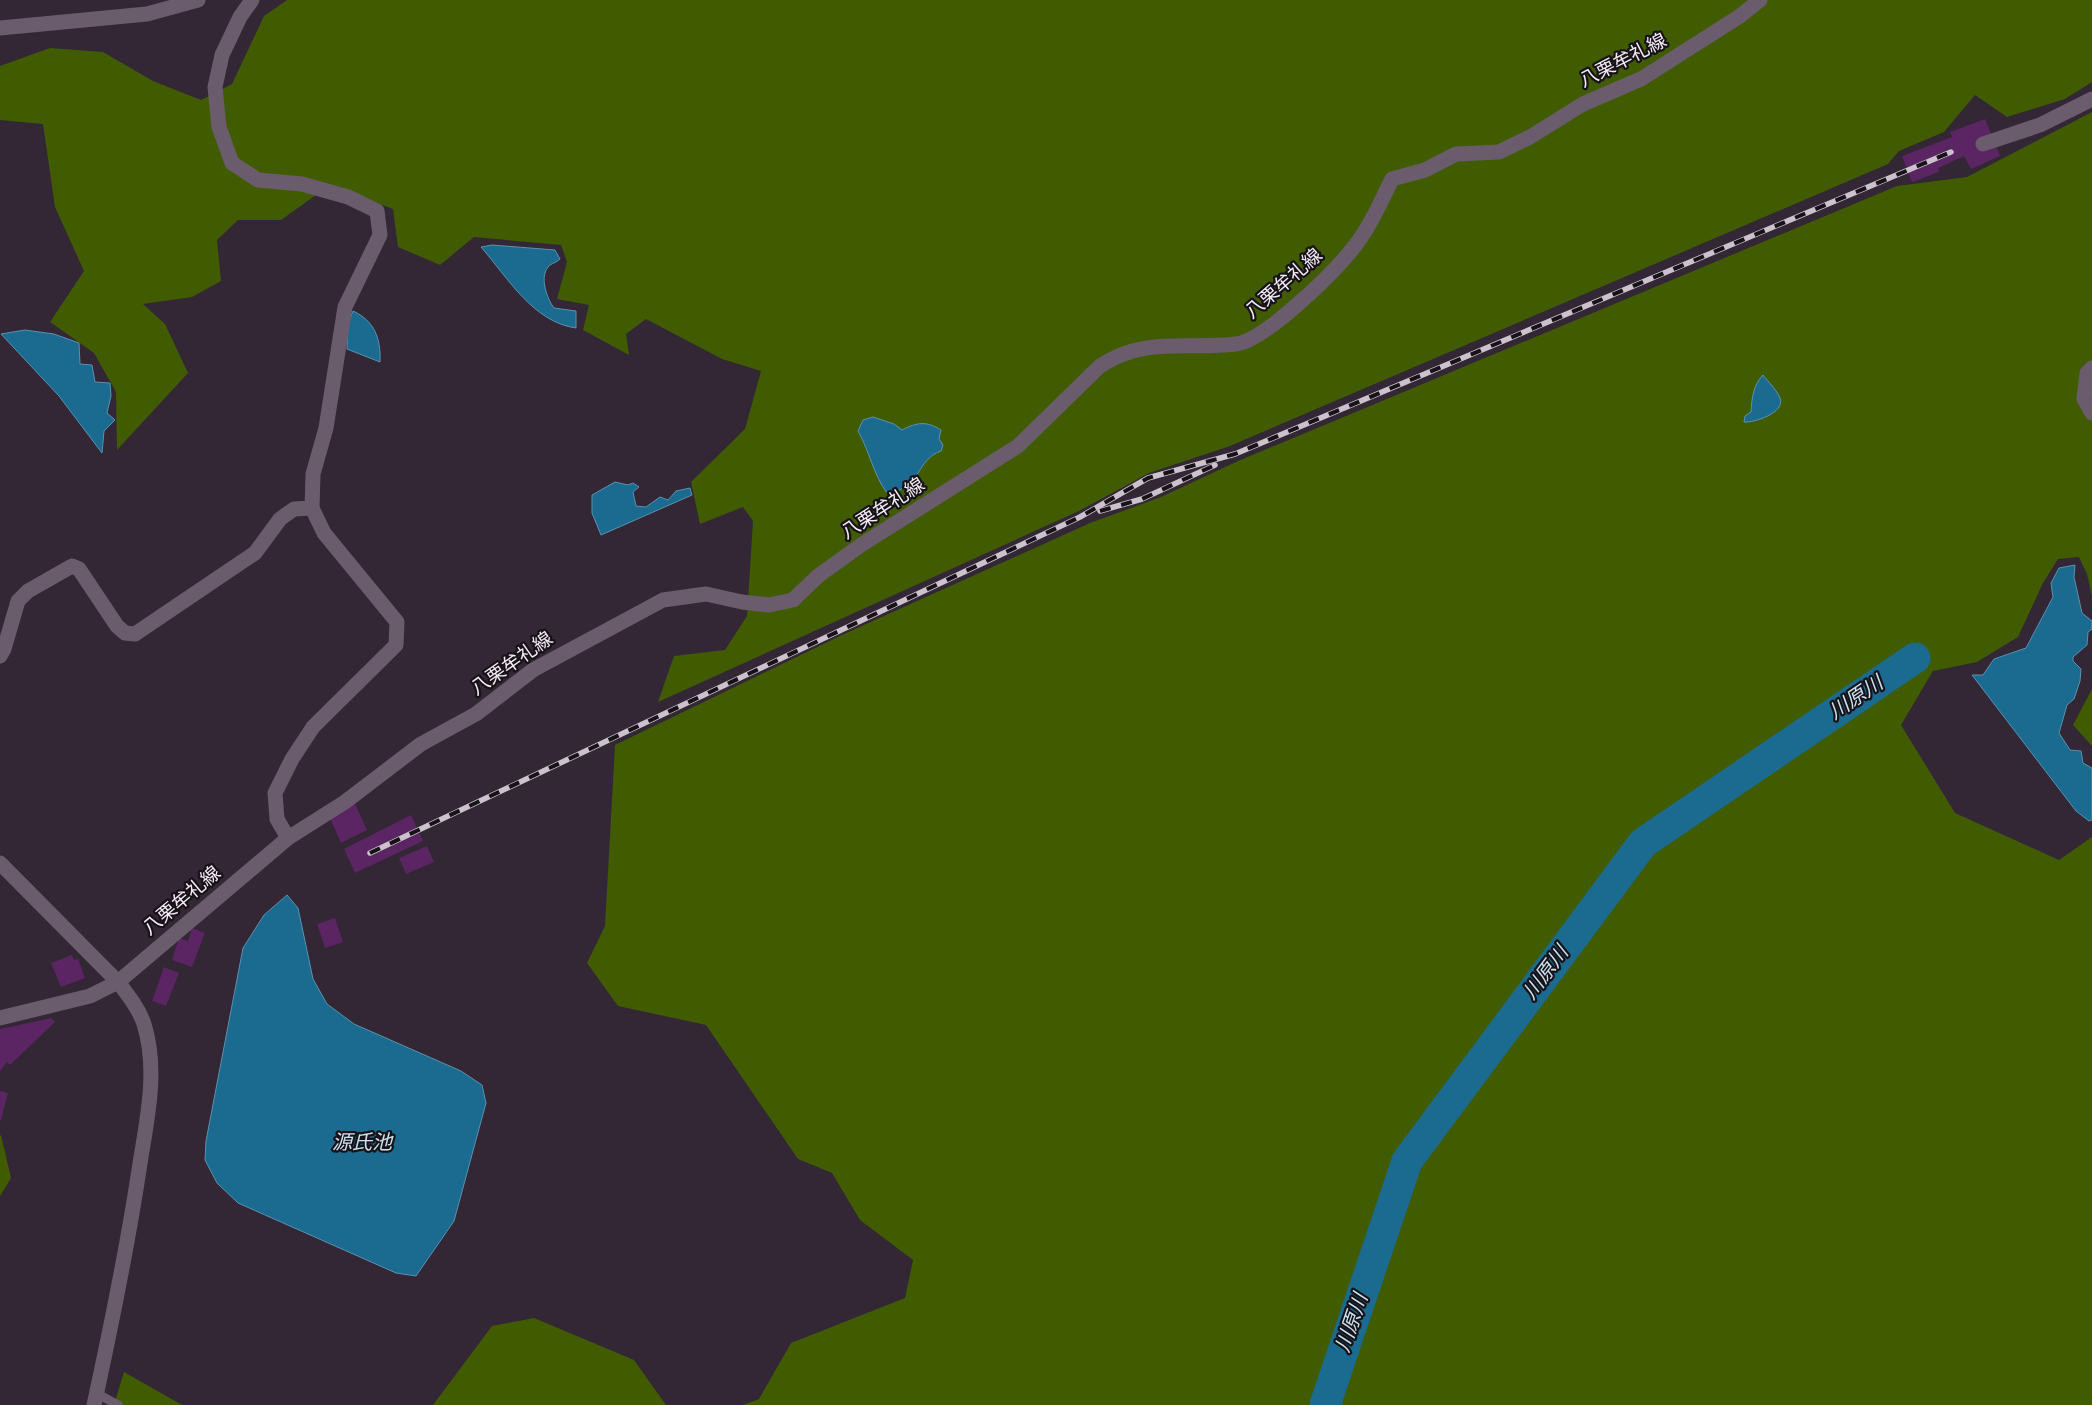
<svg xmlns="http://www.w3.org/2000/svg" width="2092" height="1405" font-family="'Sofia Sans Condensed','Noto Sans JP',sans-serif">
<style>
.green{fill:#415c00}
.water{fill:#1b6a8f;stroke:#5c91ae}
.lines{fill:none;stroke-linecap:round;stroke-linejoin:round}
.river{stroke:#1b6a8f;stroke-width:31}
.building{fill:#5b2563}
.lane{stroke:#6b5c6d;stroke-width:9}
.street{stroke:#6b5c6d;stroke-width:15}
.secondary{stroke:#6b5c6d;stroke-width:15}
.rail-casing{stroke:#ccc2cd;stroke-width:5.5}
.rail{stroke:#171218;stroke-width:4;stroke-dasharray:11;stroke-linecap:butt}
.labels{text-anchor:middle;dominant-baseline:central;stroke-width:4.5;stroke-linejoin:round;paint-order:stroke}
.street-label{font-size:19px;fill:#f4ebf5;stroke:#171218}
.water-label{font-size:20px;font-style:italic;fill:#cce2ef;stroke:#171218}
</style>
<rect width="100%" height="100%" fill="#332635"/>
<g class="green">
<polygon points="287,0 2092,0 2092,82 2065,99 2007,117 1975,95 1944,132 1899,151 1888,164 1230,446 1149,473 1079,511 658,702 674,656 725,650 747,616 753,521 743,507 700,524 691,482 745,429 761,371 722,359 646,319 626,334 629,355 583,330 589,305 557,299 567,262 561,245 474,237 440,265 398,247 393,209 330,185 281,220 238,220 217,240 221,281 192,297 143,304 165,324 188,373 117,450 116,392 94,353 50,322 84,271 55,207 43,124 0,120 0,66 50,48 103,52 153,81 201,100 232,84 264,16"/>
<polygon points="2092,112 2092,596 2087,574 2079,557 2058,559 2043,583 2018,637 1977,662 1933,671 1901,725 1955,813 2059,860 2092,837 2092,1405 743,1405 759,1399 791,1343 905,1298 913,1260 860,1220 832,1173 798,1159 706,1025 618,1006 587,963 605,926 615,745 844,634 1090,523 1161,497 1238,461 1897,186 1967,177"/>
<polygon points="2092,689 2092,746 2073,725"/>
<polygon points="1,1135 11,1178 0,1196 0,1136"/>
<polygon points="534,1318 634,1360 666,1405 433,1405 492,1326"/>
<polygon points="124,1372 182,1405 114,1405"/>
</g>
<g class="water">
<path d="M492 245 555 250 560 259C557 262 553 263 550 265 538 275 547 299 554 308L576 311V328C533 322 508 278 481 247Z"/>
<path d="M353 311C375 321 381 339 380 362L347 349 348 324Z"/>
<polygon points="25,330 54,334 79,343 80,364 92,365 95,382 110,383 111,396 107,413 115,420 104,431 102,453 59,396 1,334"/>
<path d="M1763 375C1768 382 1777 390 1780 398 1786 413 1753 423 1744 422L1745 416 1751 412C1752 397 1753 386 1763 375Z"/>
<path d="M873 417 894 424 902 430C917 422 927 421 941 430L939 439 943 445 941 451C915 460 922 489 887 493 874 476 869 450 858 431L863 420Z"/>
<polygon points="615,482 628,485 633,483 639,487 633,492 636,506 646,507 660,497 668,500 676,491 690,488 692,495 601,535 592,513 592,495"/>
<polygon points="2075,565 2074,577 2082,613 2092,621 2092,629 2088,632 2087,645 2073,657 2073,661 2081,669 2080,681 2074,699 2067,705 2059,733 2070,750 2081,751 2083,763 2092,768 2092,820 2089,821 2076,811 1972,675 1983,675 1994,659 2026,648 2053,597 2051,583 2059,568"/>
<polygon points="287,895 298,908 313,979 327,1004 354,1024 461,1071 482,1085 486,1103 454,1221 416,1276 396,1273 238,1203 217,1183 205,1160 206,1141 243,948 264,915"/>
</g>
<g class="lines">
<polyline class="river" points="1325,1405 1407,1161 1643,843 1915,658"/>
</g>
<g class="building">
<polygon points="1985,119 2000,156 1971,169 1964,156 1938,168 1939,172 1912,182 1902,156 1952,137 1950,132"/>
<polygon points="355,804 367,830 341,843 330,818"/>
<polygon points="411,815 423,841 355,873 344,849"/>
<polygon points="427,846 434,862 406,874 399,858"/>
<polygon points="335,918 343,942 325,948 317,924"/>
<polygon points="192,928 205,933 192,967 172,960 179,938 188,941"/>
<polygon points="72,955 74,960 78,959 85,978 61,987 51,963"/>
<polygon points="164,967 179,973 166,1006 152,1001"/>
<polygon points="51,1018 55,1022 10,1065 7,1062 0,1071 0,1029"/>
<polygon points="0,1091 8,1093 1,1120 0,1120"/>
</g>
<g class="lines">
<polyline class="lane" points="96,1393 118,1405"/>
<g class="street">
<polyline points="252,0 240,17 222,55 215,87 219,127 232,163 258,180 302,184 348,197 377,211 380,235 345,307 326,428 313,474 312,508 324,533 397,622 396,645 313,727 292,759 275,793 277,819 288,838"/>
<polyline points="0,28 147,14 198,0"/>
<polyline points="1983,144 2040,125 2092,99"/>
<polyline points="0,656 4,649 18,601 28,591 72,566 79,569 117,626 125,633 135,634 255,553 280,519 294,509 312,508"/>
<polyline points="0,863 118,982"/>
</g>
<g class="secondary">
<polyline points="2092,368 2087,373 2084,399 2092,413"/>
<path d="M0 1018 90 996 118 982 288 838 345 802 421 744 476 714 533 670 663 600 706 594 742 602 769 605 793 600 818 576 861 545 1018 446 1100 366C1145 336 1187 350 1236 344 1264 341 1331 275 1350 252 1368 231 1380 204 1392 179L1425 170 1456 154 1499 152 1530 137 1583 104 1641 79 1740 16 1760 0"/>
<path d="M94 1405C111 1327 127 1249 139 1170 146 1123 159 1072 144 1024 139 1009 128 995 118 982"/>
</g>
<defs>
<g id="rail">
<polyline points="1100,511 1142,499 1215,465"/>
<polyline points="370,853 1080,517 1148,478 1235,454 1951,152"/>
</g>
</defs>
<use href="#rail" class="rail-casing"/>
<use href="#rail" class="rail"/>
</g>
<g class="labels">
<g class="street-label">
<text transform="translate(1623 61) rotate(-27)">八栗牟礼線</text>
<text transform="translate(1284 284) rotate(-41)">八栗牟礼線</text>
<text transform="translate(883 509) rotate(-33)">八栗牟礼線</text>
<text transform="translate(512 664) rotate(-35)">八栗牟礼線</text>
<text transform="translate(182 901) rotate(-40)">八栗牟礼線</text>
</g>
<g class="water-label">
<text transform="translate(1856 698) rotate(-34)">川原川</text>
<text transform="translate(1546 973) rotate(-53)">川原川</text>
<text x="362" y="1143">源氏池</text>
<text transform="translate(1352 1323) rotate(-71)">川原川</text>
</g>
</g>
</svg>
